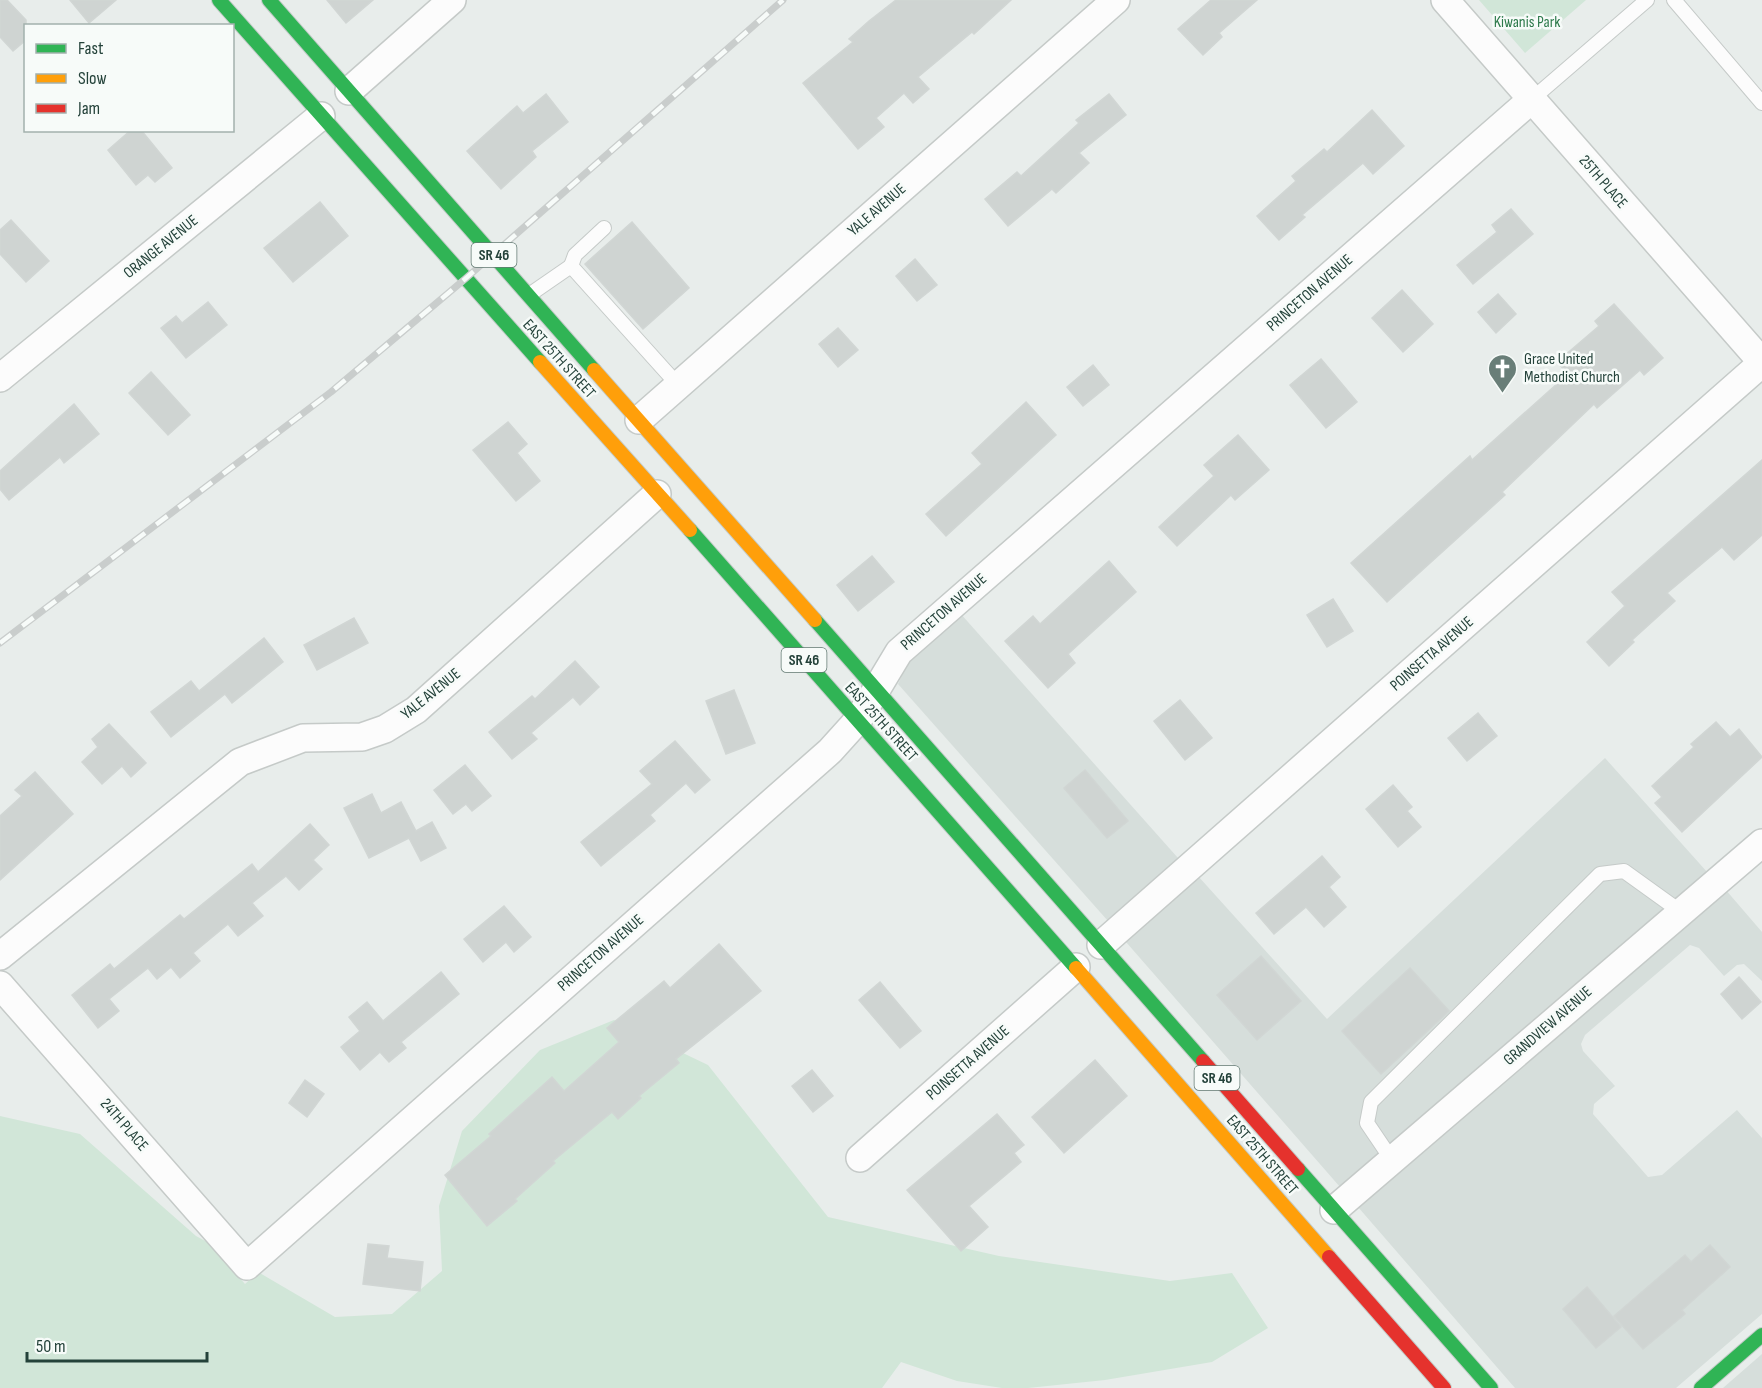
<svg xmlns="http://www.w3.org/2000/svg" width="1762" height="1388" font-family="'Sofia Sans Condensed',sans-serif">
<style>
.built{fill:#d6dedb}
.green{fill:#d1e6d8}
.building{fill:#cfd4d2;stroke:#d1d6d4;stroke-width:1.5}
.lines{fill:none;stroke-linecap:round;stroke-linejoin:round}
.lane-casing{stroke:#c5cac8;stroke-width:16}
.street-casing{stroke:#c5cac8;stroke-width:30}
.fast-casing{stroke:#c3cbc8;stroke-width:16}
.slow-casing{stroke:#c3cbc8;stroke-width:16}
.jam-casing{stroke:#c3cbc8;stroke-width:16}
.lane{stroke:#fcfcfc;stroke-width:14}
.street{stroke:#fcfcfc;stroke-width:27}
.fast{stroke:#30b455;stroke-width:14}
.slow{stroke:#ff9f0a;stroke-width:14}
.jam{stroke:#e5322d;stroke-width:14}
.rail-casing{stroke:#c9cdcc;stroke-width:7}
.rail{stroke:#f7fbf9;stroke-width:4.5;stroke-dasharray:14;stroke-linecap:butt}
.labels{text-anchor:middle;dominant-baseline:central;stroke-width:5;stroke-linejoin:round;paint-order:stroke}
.shield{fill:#f7fbf9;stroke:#637a73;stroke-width:1.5}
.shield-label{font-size:15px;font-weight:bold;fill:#24423a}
.park-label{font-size:16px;fill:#2d7a4b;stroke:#f7fbf9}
.street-label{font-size:16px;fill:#24423a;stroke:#f7fbf9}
.poi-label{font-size:16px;fill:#24423a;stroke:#f7fbf9;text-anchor:start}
</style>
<rect width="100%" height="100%" fill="#e8edeb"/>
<g class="built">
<polygon points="960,613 1178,858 1108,921 898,684 909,660"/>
<polygon points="1605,758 1708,873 1340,1187 1126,942 1198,876 1327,1019"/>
<polygon points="1725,889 1762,932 1762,981 1744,964 1737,965 1724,976 1699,948 1690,945 1585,1035 1581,1044 1583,1051 1615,1086 1594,1104 1593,1114 1648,1177 1662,1175 1737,1110 1762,1138 1762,1314 1676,1388 1515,1388 1358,1207"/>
<polygon points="1762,1354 1762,1388 1723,1388"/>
</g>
<g class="green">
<polygon points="1479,0 1586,0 1525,53"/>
<polygon points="614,1020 708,1065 828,1217 999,1256 1170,1281 1232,1273 1268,1328 1212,1362 1105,1380 1028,1388 1002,1388 957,1381 901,1362 882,1388 0,1388 0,1116 80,1134 196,1236 209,1243 245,1284 258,1272 335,1317 392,1314 442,1271 439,1206 462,1131 540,1050"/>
</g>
<g class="building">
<polygon points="0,0 7,0 26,20 26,40 13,51 0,37"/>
<polygon points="70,0 116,0 89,23"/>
<polygon points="327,0 373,0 346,23"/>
<polygon points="896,0 1011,0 974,34 972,32 918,77 929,89 913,103 904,93 876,118 884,127 858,149 803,83 853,42 849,39 869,21"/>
<polygon points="1211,0 1257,0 1219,33 1222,37 1203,55 1178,29"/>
<polygon points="546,94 568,122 532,151 536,157 501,189 467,151 517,106 523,113"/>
<polygon points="1109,94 1126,115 1079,153 1089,163 1056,193 1052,189 1008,226 985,199 1017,172 1021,176 1079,123 1076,120"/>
<polygon points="1372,110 1404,146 1373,174 1363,163 1302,215 1305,217 1279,240 1257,216 1296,181 1292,176 1324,149 1327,152"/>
<polygon points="131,130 141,130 172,168 155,182 148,175 136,185 108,150"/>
<polygon points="320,202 348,236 293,282 264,248"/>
<polygon points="1511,209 1533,234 1473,284 1457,265 1497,232 1492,225"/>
<polygon points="11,220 49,261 26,282 0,254 0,230"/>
<polygon points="632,222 689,288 643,329 585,264"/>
<polygon points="915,259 937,285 917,301 896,276"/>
<polygon points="1402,290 1433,324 1403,352 1372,318"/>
<polygon points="1498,294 1516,314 1496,333 1478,312"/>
<polygon points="208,302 227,325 186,358 161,328 176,316 182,323"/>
<polygon points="1614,304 1663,358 1644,375 1640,370 1597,408 1594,404 1502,492 1505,495 1387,602 1351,563 1470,456 1472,460 1568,374 1557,362 1599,326 1595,321"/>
<polygon points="838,328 858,350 838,367 819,344"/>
<polygon points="1321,359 1357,402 1326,428 1290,385"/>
<polygon points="1093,365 1109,385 1083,406 1067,387"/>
<polygon points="151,372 190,415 168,435 129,393"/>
<polygon points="1026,402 1056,435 946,536 926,514 982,464 972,453"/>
<polygon points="74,404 99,434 64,463 60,457 9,500 0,489 0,471"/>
<polygon points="508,422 527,444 517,453 540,481 516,501 473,450"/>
<polygon points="1238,435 1269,470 1235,500 1231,495 1177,546 1159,527 1214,476 1204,465"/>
<polygon points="1762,460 1762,535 1734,560 1722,547 1667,593 1675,601 1632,640 1634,642 1609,666 1587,642 1625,606 1612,592"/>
<polygon points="872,556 894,582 858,611 837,585"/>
<polygon points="1109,561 1136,592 1068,654 1075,663 1048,688 1005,641 1033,616 1040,624"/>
<polygon points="1333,599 1353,631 1327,647 1307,615"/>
<polygon points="354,618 368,643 317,670 304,645"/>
<polygon points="264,638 283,662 232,703 225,694 171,737 151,712 191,681 199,691"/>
<polygon points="575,661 599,687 580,705 573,697 531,733 537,739 512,759 489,732 532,696 535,699"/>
<polygon points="734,690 755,743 726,754 706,701"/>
<polygon points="1180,700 1212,738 1185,760 1154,721"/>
<polygon points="1478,713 1497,736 1467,761 1448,738"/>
<polygon points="1716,722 1730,737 1739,729 1762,757 1682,832 1655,803 1662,797 1652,786 1694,747 1691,744"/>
<polygon points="109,724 146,763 131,777 122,766 102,784 82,762 98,747 92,739"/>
<polygon points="675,741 710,780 695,793 686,783 650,815 655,821 601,866 581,842 652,784 640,771"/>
<polygon points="465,765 491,796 472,811 466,804 453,814 434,790"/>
<polygon points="1085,770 1128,821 1107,838 1064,788"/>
<polygon points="35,772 73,814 0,880 0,816 22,796 15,790"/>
<polygon points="1393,785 1412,807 1407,811 1421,827 1398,847 1366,809"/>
<polygon points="372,794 381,813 401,802 416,831 432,822 446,848 421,861 409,838 369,858 344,808"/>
<polygon points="310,824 329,845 313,860 322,869 299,890 286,876 252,903 263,916 238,936 228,924 193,953 200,961 180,978 171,967 157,979 148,968 109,999 119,1011 98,1028 72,995 110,964 114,969 180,915 184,919 252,864 258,872"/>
<polygon points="1322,856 1340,877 1329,887 1346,907 1324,927 1306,907 1274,934 1256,913"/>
<polygon points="504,906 531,937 514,952 506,942 483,962 464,939"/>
<polygon points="719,944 761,991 676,1059 679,1063 639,1096 641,1098 618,1119 612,1112 553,1161 555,1163 515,1199 517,1201 487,1226 445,1175 491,1136 489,1134 552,1077 564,1091 619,1042 607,1028 664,981 670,988"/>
<polygon points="1261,956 1301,1001 1257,1040 1217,995"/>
<polygon points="1410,968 1449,1011 1381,1074 1342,1031"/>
<polygon points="441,972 459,994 401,1042 406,1048 389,1062 380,1052 360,1070 341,1047 360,1031 349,1017 367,1002 383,1021"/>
<polygon points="1739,977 1761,1002 1742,1019 1721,994"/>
<polygon points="880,982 921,1031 900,1048 859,1000"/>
<polygon points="1095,1060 1127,1096 1064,1153 1032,1117"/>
<polygon points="812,1070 833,1096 813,1112 792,1086"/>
<polygon points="305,1080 324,1094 307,1117 289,1103"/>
<polygon points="997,1114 1024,1145 1014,1153 1021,1162 969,1206 988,1227 961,1251 907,1190"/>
<polygon points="368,1244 389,1246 387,1258 423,1262 420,1291 363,1284"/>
<polygon points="1710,1245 1730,1267 1682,1310 1685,1314 1643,1349 1614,1316 1685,1255 1691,1262"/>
<polygon points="1587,1287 1621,1327 1596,1348 1563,1309"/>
</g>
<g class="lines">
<defs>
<g id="lane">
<polyline points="1674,0 1762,103"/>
<polyline points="1531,100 1647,0"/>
<polyline points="571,266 575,255 604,228"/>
<polyline points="529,295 571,266 678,385"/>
<polyline points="1392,1160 1367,1123 1371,1102 1600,874 1624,871 1681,912"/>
</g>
<g id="street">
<polyline points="1445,0 1762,362"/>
<polyline points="349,91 452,0"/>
<polyline points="0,378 321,116"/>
<polyline points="639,420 1116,0"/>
<polyline points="1101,945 1762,363"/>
<polyline points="0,956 240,762 303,738 362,737 385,729 416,710 657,494"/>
<polyline points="0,985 247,1266 830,751 858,720 899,652 1531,100"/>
<polyline points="860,1158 1076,967"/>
<polyline points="1334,1210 1762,843"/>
</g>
<g id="fast">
<polyline points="219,0 540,362"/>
<polyline points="269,0 594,370"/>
<polyline points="690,530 1076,968"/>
<polyline points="815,620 1203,1061"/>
<polyline points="1298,1169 1491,1388"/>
<polyline points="1701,1388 1762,1335"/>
</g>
<g id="slow">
<polyline points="540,362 690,530"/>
<polyline points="594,370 815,620"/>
<polyline points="1076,968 1329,1257"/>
</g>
<g id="jam">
<polyline points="1203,1061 1298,1169"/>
<polyline points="1329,1257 1444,1388"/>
</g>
</defs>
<use href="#lane" class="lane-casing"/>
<use href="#street" class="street-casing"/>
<use href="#fast" class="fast-casing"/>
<use href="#slow" class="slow-casing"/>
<use href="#jam" class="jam-casing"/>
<use href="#lane" class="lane"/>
<use href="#street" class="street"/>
<use href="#fast" class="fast"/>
<use href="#slow" class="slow"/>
<use href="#jam" class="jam"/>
<defs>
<polyline id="rail" points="0,643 331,392 465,279 783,0"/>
</defs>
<use href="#rail" class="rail-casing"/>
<use href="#rail" class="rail"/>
</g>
<defs>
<symbol id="church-pin" viewBox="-11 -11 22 30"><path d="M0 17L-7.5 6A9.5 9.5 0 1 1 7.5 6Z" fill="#697e78" stroke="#f7fbf9"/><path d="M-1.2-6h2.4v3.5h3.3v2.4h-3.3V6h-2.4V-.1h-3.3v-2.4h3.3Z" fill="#fff"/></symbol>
</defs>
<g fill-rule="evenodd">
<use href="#church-pin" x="1486" y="352" width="33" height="45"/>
</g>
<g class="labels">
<g class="shield">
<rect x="471.5" y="243" width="45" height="24" rx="4.5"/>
<rect x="781.5" y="648" width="45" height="24" rx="4.5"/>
<rect x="1194.5" y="1066" width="45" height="24" rx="4.5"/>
</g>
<g class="shield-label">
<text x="494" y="255">SR 46</text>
<text x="804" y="660">SR 46</text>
<text x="1217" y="1078">SR 46</text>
</g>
<g class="park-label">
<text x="1527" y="22">Kiwanis Park</text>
</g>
<g class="street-label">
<text transform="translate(1603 182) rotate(49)">25TH PLACE</text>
<text transform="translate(877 210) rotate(-41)">YALE AVENUE</text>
<text transform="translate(161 247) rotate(-39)">ORANGE AVENUE</text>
<text transform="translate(1310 293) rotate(-41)">PRINCETON AVENUE</text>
<text transform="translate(559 359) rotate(48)">EAST 25TH STREET</text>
<text transform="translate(944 612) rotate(-41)">PRINCETON AVENUE</text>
<text transform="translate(1432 654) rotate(-41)">POINSETTA AVENUE</text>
<text transform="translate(431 694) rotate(-39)">YALE AVENUE</text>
<text transform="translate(881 722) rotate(48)">EAST 25TH STREET</text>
<text transform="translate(601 953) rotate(-41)">PRINCETON AVENUE</text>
<text transform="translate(1548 1026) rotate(-41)">GRANDVIEW AVENUE</text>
<text transform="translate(968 1063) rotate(-41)">POINSETTA AVENUE</text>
<text transform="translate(124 1125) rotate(49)">24TH PLACE</text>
<text transform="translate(1262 1155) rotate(49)">EAST 25TH STREET</text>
</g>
<g class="poi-label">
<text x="1524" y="359">Grace United<tspan x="1524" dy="18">Methodist Church</tspan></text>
</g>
</g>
<rect x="24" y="24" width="210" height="108" fill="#f7fbf9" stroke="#a3b1ad" stroke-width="1.5"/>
<rect x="36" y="44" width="30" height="9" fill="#30b455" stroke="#a3b1ad" stroke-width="1.5"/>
<text x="78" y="54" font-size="18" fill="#24423a">Fast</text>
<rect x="36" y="74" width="30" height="9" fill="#ff9f0a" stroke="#a3b1ad" stroke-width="1.5"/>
<text x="78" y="84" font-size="18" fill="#24423a">Slow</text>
<rect x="36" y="104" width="30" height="9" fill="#e5322d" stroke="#a3b1ad" stroke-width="1.5"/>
<text x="78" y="114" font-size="18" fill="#24423a">Jam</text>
<path d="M27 1352v9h180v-9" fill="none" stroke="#24423a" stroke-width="3"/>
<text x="36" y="1352" font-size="18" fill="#24423a" stroke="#f7fbf9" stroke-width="4.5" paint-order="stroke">50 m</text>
</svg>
